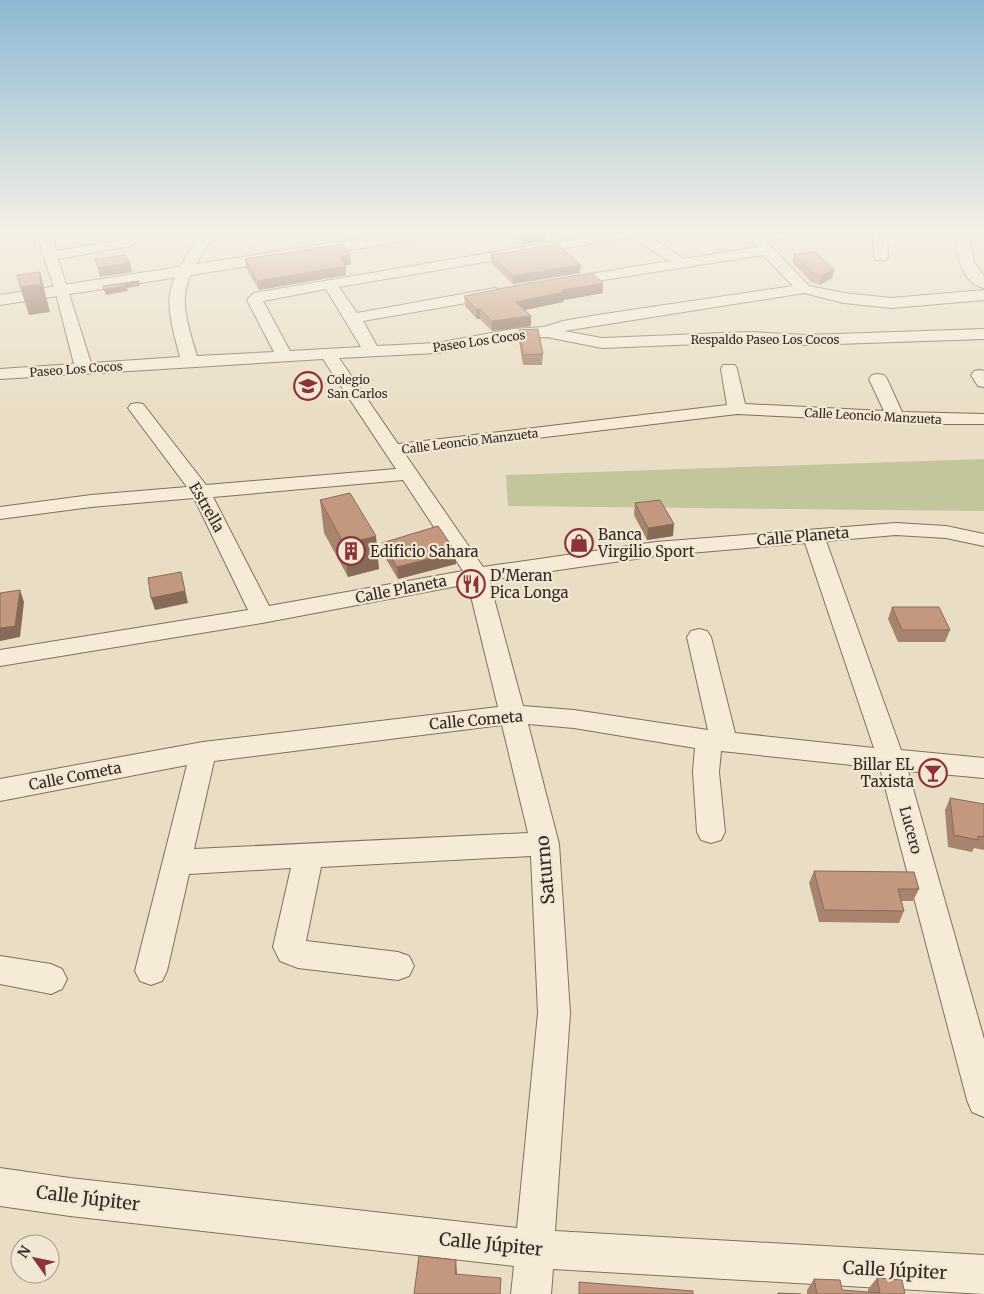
<svg xmlns="http://www.w3.org/2000/svg" width="984" height="1294" font-family="Merriweather,serif">
<style>
.green{fill:#c3c69a}
.lines{fill:none;stroke-linecap:round;stroke-linejoin:round}
.minor-casing{stroke:#826f5d;stroke-width:2}
.tertiary-casing{stroke:#826f5d;stroke-width:2}
.minor{fill:#f5ebd7;fill-rule:evenodd}
.tertiary{fill:#f5ebd7;fill-rule:evenodd}
.wall{fill:#a8836d}
.shaded-wall{fill:#886a59}
.building{fill:#c3987f;stroke:#886a59}
.labels{text-anchor:middle;dominant-baseline:central;stroke-width:4.5;stroke-linejoin:round;paint-order:stroke}
.far-street-label{font-size:12px;fill:#34281f;stroke:#f1e7d4}
.far-poi-label{font-size:12px;fill:#34281f;stroke:#f1e7d4;text-anchor:start}
.street-label{font-size:15px;fill:#34281f;stroke:#f1e7d4}
.poi-label{font-size:15px;fill:#34281f;stroke:#f1e7d4;text-anchor:start}
.near-street-label{font-size:18px;fill:#34281f;stroke:#f1e7d4}
</style>
<rect width="100%" height="100%" fill="#e9ddc5"/>
<polygon class="green" points="984,459 984,511 508,506 506,475"/>
<g class="lines">
<defs>
<g id="minor">
<path d="M39 234H53L56 251 122 240 125 238 124 234H138L139 239 131 246 58 259 91 363 180 357C163 294 164 288 201 234H215C179 288 178 294 197 356L274 352 247 300 254 293 600 234H646L684 259 757 247 746 234H798L791 238 765 240 809 286 844 293 891 298 984 290V300L891 308 844 303 804 293 564 331 602 338 750 332 806 335 984 329V339L806 345 750 342 602 348 547 337 513 339 437 353 339 358 398 444 727 405 721 369 723 365H735L737 369 745 404 884 411 869 379 872 375 878 374 884 375 887 379 902 412 984 414V424H944L737 414 405 454 483 567 656 542 896 523 946 526 984 534V546L946 538 896 535 826 541 901 750 984 758V778L908 771 984 1039V1117L972 1112 967 1100 880 768 721 751 719 772 725 832 721 840 711 843 701 840 697 832 693 772 695 748 574 728 528 724 559 844 570 1013 555 1231 984 1255V1294L553 1269 551 1294H511L514 1266 70 1216 0 1206V1168L70 1178 517 1228 538 1013 531 856 321 867 306 941 398 952 409 956 414 966 409 976 398 980 298 968 280 961 273 947 291 868 189 874 167 971 162 981 151 985 140 981 135 971 187 765 0 801V779L203 742 498 707 468 584 262 623 0 666V650L248 610 194 498 91 507 0 519V507L91 495 187 487 128 408 131 404 137 403 143 404 206 485 396 469 323 359 0 379V369L74 364 55 290 41 249ZM631 237 669 261 565 278 560 279 558 282 560 285 565 286 763 255 793 286 604 314 563 321 544 327 513 329 437 343 377 346 363 321 495 298 500 296 503 293 500 290 495 288 357 313 339 287ZM326 289 361 347 290 351 263 301ZM403 480 463 571 269 606 213 497ZM805 543 874 748 735 733 711 637 707 631 699 629 691 631 687 637 708 730 574 710 523 706 489 580 656 556ZM502 725 528 833 194 849 214 761Z"/>
<polygon points="873,234 887,234 888,257 886,260 876,260 874,257"/>
<path d="M955 234H969L974 262 984 276V288C961 283 957 254 955 234Z"/>
<polygon points="980,370 984,371 984,387 978,386 971,375 974,371"/>
<polygon points="0,956 51,964 62,969 67,979 62,989 51,994 0,984"/>
</g>
<polygon id="tertiary" points="388,234 428,234 426,237 420,239 0,305 0,295"/>
</defs>
<use href="#minor" class="minor-casing"/>
<use href="#tertiary" class="tertiary-casing"/>
<use href="#minor" class="minor"/>
<use href="#tertiary" class="tertiary"/>
</g>
<g class="wall">
<polygon points="510,234 546,234 546,241 522,245"/>
<polygon points="794,254 834,269 832,278 820,285 811,282 792,262"/>
<polygon points="350,255 351,264 345,265 346,275 259,290 246,268 245,259"/>
<polygon points="491,255 580,273 513,284 491,263"/>
<polygon points="603,293 564,300 563,302 525,310 531,326 492,331 480,319 477,319 465,306 464,296"/>
<polygon points="519,330 543,354 542,365 523,365 519,341"/>
<polygon points="320,500 379,569 348,577 324,533"/>
<polygon points="635,503 673,536 647,540 634,515"/>
<polygon points="382,543 456,552 456,564 398,579 383,554"/>
<polygon points="892,607 950,630 945,642 898,642 888,619"/>
<polygon points="950,798 984,804 984,850 974,848 972,852 948,847 945,810"/>
<polygon points="814,871 919,889 913,901 901,901 904,911 899,923 819,922 809,883"/>
<polygon points="877,1278 905,1294 807,1294 807,1290 814,1279 842,1290 868,1292 868,1289"/>
</g>
<g class="shaded-wall">
<polygon points="533,234 546,234 546,241 522,245 522,236"/>
<polygon points="350,255 351,264 340,266 339,257"/>
<polygon points="130,263 132,272 100,277 98,268"/>
<polygon points="581,265 580,273 513,284 513,276"/>
<polygon points="346,266 346,275 259,290 257,281"/>
<polygon points="834,269 832,278 820,285 821,276"/>
<polygon points="40,272 50,312 29,315 20,287"/>
<polygon points="139,281 140,286 127,288 128,291 106,295 104,290 125,283"/>
<polygon points="603,283 603,293 564,300 563,302 516,312 516,302 562,290"/>
<polygon points="476,309 480,309 480,319 477,319"/>
<polygon points="531,316 531,326 492,331 492,321"/>
<polygon points="674,524 673,536 647,540 648,528"/>
<polygon points="376,536 379,569 348,577 344,544"/>
<polygon points="456,552 456,564 398,579 397,567"/>
<polygon points="181,572 188,603 155,610 151,598"/>
<polygon points="20,590 24,602 20,637 0,641 0,628"/>
<polygon points="456,1260 457,1273 456,1287 455,1274"/>
</g>
<g class="building">
<polygon points="520,234 533,234 522,236"/>
<polygon points="342,244 350,255 339,257 346,266 257,281 245,259"/>
<polygon points="557,244 581,265 513,276 491,255"/>
<polygon points="816,252 834,269 821,276 813,273 794,254"/>
<polygon points="125,255 130,263 98,268 95,259"/>
<polygon points="38,272 41,284 20,287 17,275"/>
<polygon points="38,272 40,272 42,281 41,281"/>
<polygon points="592,273 603,283 562,290 564,292 516,302 531,316 492,321 480,309 476,309 464,296 524,284"/>
<polygon points="139,281 125,283 126,286 104,290 103,286"/>
<polygon points="538,329 543,354 523,355 519,330"/>
<polygon points="350,493 376,536 344,544 320,500"/>
<polygon points="660,500 674,524 648,528 635,503"/>
<polygon points="438,526 456,552 397,567 382,543"/>
<polygon points="181,572 185,591 151,598 148,578"/>
<polygon points="20,590 15,626 0,628 0,593"/>
<polygon points="892,607 939,607 950,630 902,630"/>
<polygon points="950,798 984,804 984,837 978,836 978,840 954,835"/>
<polygon points="814,871 914,872 919,889 898,889 904,911 824,910"/>
<polygon points="419,1256 456,1260 455,1274 501,1278 500,1294 414,1294"/>
<polygon points="877,1278 902,1280 905,1294 817,1294 814,1279 840,1280 842,1290 880,1293"/>
<polygon points="579,1282 693,1291 693,1294 579,1294"/>
<polygon points="778,1293 801,1294 778,1294"/>
</g>
<linearGradient id="sky" x2="0" y2="1"><stop stop-color="#8db8d4"/><stop offset="0.56" stop-color="#f5f0e5"/><stop offset="1" stop-color="#f5f0e5" stop-opacity="0"/></linearGradient>
<rect width="984" height="415" fill="url(#sky)"/>
<defs>
<symbol id="university-ring" viewBox="-11 -11 22 22"><circle r="9.5" fill="#f1e7d4" stroke="#8b3338" stroke-width="1.5"/><path d="M0-5L7-2L0 1L-7-2ZM-4 1L0 2.5L4 1V4Q0 6-4 4Z" fill="#8b3338"/></symbol>
<symbol id="shop-ring" viewBox="-11 -11 22 22"><circle r="9.5" fill="#f1e7d4" stroke="#8b3338" stroke-width="1.5"/><path d="M-5-2.5h2.3a2.7 3.5 0 0 1 5.4 0H5L5.5 6h-11ZM-1.5-2.5h3a1.5 2.3 0 0 0-3 0Z" fill="#8b3338"/></symbol>
<symbol id="building-ring" viewBox="-11 -11 22 22"><circle r="9.5" fill="#f1e7d4" stroke="#8b3338" stroke-width="1.5"/><path d="M-4-6H4V6H1V3H-1V6H-4ZM-2.5-4.3h1.7v1.8h-1.7ZM.8-4.3h1.7v1.8H.8ZM-2.5-1h1.7V.8h-1.7ZM.8-1h1.7V.8H.8Z" fill="#8b3338"/></symbol>
<symbol id="restaurant-ring" viewBox="-11 -11 22 22"><circle r="9.5" fill="#f1e7d4" stroke="#8b3338" stroke-width="1.5"/><path d="M-5-6h1v4h1v-4h1v4h1v-4h1v5L-1.5 .5V6h-2V.5L-5-1ZM5-6V6H3V1.5H1.5Q1.5-4 5-6Z" fill="#8b3338"/></symbol>
<symbol id="bar-ring" viewBox="-11 -11 22 22"><circle r="9.5" fill="#f1e7d4" stroke="#8b3338" stroke-width="1.5"/><path d="M-6-5H6L.8 .8V4.5H3.5V6h-7V4.5H-.8V.8Z" fill="#8b3338"/></symbol>
</defs>
<g fill-rule="evenodd">
<use href="#university-ring" x="292" y="370" width="32" height="32"/>
<use href="#shop-ring" x="563" y="527" width="32" height="32"/>
<use href="#building-ring" x="335" y="535" width="32" height="32"/>
<use href="#restaurant-ring" x="455" y="568" width="32" height="32"/>
<use href="#bar-ring" x="917" y="757" width="32" height="32"/>
</g>
<g class="labels">
<g class="far-street-label">
<text x="765" y="339">Respaldo Paseo Los Cocos</text>
<text transform="translate(479 341) rotate(-8)">Paseo Los Cocos</text>
<text transform="translate(76 369) rotate(-4)">Paseo Los Cocos</text>
<text transform="translate(873 416) rotate(3)">Calle Leoncio Manzueta</text>
<text transform="translate(470 441) rotate(-7)">Calle Leoncio Manzueta</text>
</g>
<g class="far-poi-label">
<text x="327" y="379">Colegio<tspan x="327" dy="14">San Carlos</tspan></text>
</g>
<g class="street-label">
<text transform="translate(207 507) rotate(60)">Estrella</text>
<text transform="translate(803 536) rotate(-5)">Calle Planeta</text>
<text transform="translate(401 589) rotate(-11)">Calle Planeta</text>
<text transform="translate(476 720) rotate(-5)">Calle Cometa</text>
<text transform="translate(75 776) rotate(-11)">Calle Cometa</text>
<text transform="translate(911 830) rotate(75)">Lucero</text>
</g>
<g class="poi-label">
<text x="598" y="534">Banca<tspan x="598" dy="17">Virgilio Sport</tspan></text>
<text x="370" y="551">Edificio Sahara</text>
<text x="490" y="575">D'Meran<tspan x="490" dy="17">Pica Longa</tspan></text>
<text x="914" y="764" text-anchor="end">Billar EL<tspan x="914" dy="17">Taxista</tspan></text>
</g>
<g class="near-street-label">
<text transform="translate(545 870) rotate(-95)">Saturno</text>
<text transform="translate(88 1198) rotate(7)">Calle Júpiter</text>
<text transform="translate(491 1244) rotate(6)">Calle Júpiter</text>
<text transform="translate(895 1270) rotate(3)">Calle Júpiter</text>
</g>
</g>
<g transform="translate(35 1259) rotate(303)"><circle r="24" fill="#f1e7d4" stroke="#a59b8c"/>
<path d="M0-4L9 19L0 12L-9 19Z" fill="#8b3338"/>
<text y="-8" font-size="14" font-weight="bold" text-anchor="middle" fill="#34281f">N</text>
</g>
</svg>
